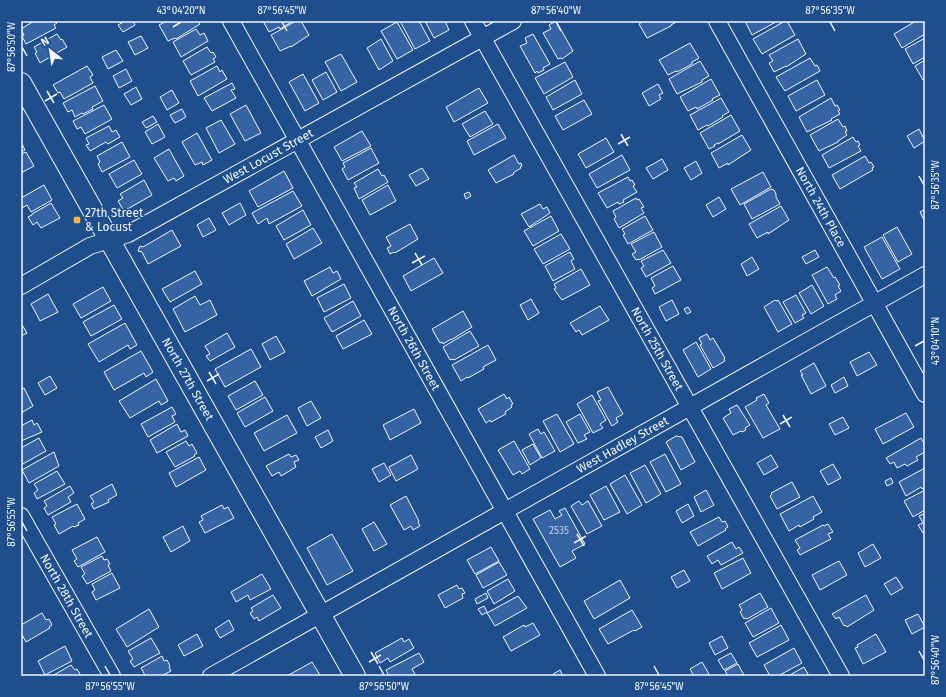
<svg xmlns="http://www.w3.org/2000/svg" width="946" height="697" font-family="'Fira Sans',sans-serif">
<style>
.building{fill:#3563a3;stroke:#f2f6ff}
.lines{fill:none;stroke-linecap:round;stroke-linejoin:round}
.minor-casing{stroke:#f2f6ff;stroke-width:18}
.major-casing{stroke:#f2f6ff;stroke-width:22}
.minor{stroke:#1f4e8c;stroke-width:16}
.major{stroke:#1f4e8c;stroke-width:20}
.ticks{fill:none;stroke:#f2f6ff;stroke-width:1.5}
.poi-dot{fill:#ffb74d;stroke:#1f4e8c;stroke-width:1.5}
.labels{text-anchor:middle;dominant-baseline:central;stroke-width:3;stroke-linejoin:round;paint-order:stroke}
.number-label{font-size:10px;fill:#c3d1e8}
.street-label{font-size:12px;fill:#f2f6ff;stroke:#1f4e8c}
.poi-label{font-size:12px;fill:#f2f6ff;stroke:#1f4e8c;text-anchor:start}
.neatline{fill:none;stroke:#f2f6ff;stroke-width:1.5}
.ticks-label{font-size:10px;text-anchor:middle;fill:#f2f6ff}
</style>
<rect width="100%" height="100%" fill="#1f4e8c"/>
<g class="building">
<polygon points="34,21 56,21 57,23 54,25 56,28 26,44 22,36 24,35 21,29"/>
<polygon points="125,21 133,21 135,25 123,32 118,25"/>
<polygon points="167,21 198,21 200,24 176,39 175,38 168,41 159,25"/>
<polygon points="263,21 290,21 290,23 280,29 279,27 269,32"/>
<polygon points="296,21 301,21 309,35 291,47 291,46 280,51 271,35"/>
<polygon points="400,21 419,21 430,41 415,49"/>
<polygon points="425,21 445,21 449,30 434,38"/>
<polygon points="556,21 573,51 562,59 561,58 558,59 543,33 551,29 549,25"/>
<polygon points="644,21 678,21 671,25 671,26 647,38 639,24"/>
<polygon points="745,21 775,21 776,22 752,35"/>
<polygon points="785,21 787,21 795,35 762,54 753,39"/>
<polygon points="916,21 925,21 925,34 902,48 894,34"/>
<polygon points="397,22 413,50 397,59 381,31"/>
<polygon points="196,29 200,35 204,33 208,41 181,57 173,42"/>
<polygon points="57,34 61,40 62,39 67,47 40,63 35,53 37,52 34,47"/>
<polygon points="533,34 550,64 543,68 544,70 538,73 537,71 535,73 520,46 527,43 525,38"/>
<polygon points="141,36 148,48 135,55 128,42"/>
<polygon points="925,38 925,57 913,64 905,49"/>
<polygon points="381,39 393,61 379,70 367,48"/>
<polygon points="798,39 806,54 786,67 786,66 774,72 769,63 773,61 769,55"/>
<polygon points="690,43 699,58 692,62 692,64 677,72 676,71 668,75 659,60"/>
<polygon points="207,47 211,53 213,52 216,57 213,59 215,62 191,75 183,61"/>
<polygon points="116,50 123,61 108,69 102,57"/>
<polygon points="341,54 357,82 341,91 325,62"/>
<polygon points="810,58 815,66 817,65 820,71 785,91 776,77"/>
<polygon points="925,60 925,79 923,80 915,66"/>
<polygon points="700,61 709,76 702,80 702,82 677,94 669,79"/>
<polygon points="565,62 573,77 544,94 535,78"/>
<polygon points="87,66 93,75 90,77 93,83 64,99 60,92 58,93 53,85"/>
<polygon points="217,66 220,72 222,70 227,79 198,96 190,81"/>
<polygon points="126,69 132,81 119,88 113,76"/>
<polygon points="326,72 337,92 323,100 312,80"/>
<polygon points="303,74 319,103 305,111 289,82"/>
<polygon points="711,79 720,95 712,99 713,100 697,109 696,107 688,111 680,97"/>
<polygon points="575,80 582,94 553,110 546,97"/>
<polygon points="817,80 825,95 796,111 788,96"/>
<polygon points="232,83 235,89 231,90 236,98 212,111 204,98"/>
<polygon points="658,84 663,93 659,95 661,99 649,106 642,93"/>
<polygon points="95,86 103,101 92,107 93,109 83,114 82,113 75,117 72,110 68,112 63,103"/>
<polygon points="136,87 142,99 131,105 124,94"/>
<polygon points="479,88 488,103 454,122 446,107"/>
<polygon points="172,90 179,103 167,110 160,97"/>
<polygon points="721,98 729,112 722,116 723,117 708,126 707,125 698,130 690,115"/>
<polygon points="831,98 835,106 837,105 840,110 838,111 840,114 831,119 832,120 807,132 799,117"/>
<polygon points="584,100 592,114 563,130 555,116"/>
<polygon points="104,105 112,119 85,134 81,127 77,129 73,121"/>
<polygon points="246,105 261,133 245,141 230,114"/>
<polygon points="182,109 186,117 175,123 170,115"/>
<polygon points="485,111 493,124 470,137 462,124"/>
<polygon points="731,115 740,131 718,144 718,143 714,145 715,146 709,149 700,133"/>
<polygon points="153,116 157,122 146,128 142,122"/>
<polygon points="838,119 843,127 845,126 847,131 845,132 847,135 838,141 838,142 819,151 810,135"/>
<polygon points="221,120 235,144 219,153 206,128"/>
<polygon points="158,124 165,137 152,144 145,132"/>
<polygon points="498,124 506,138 474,155 467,141"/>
<polygon points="109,126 112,132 116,130 120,137 108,144 106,142 90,151 86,145 89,144 86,138"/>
<polygon points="919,129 925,141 914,148 907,136"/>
<polygon points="362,131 371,146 342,161 334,147"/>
<polygon points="197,133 212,160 203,165 202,162 195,165 182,142"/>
<polygon points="742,135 751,150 728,165 728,163 719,168 711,153"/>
<polygon points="853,137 856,142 858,141 860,145 858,146 861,151 829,168 822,155"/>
<polygon points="606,138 614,152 586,168 578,154"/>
<polygon points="21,142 25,150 21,152"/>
<polygon points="122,142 130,157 102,172 98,164 100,162 97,156"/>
<polygon points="371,148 379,163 348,180 342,169 345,167 343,163"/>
<polygon points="169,149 184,176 176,181 174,178 168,181 154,158"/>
<polygon points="26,152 34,166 21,173 21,154"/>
<polygon points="514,155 519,164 521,163 522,166 520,167 521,168 513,173 514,174 496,183 488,170"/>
<polygon points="622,155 630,170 597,188 589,174"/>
<polygon points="865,156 869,163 871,162 874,167 872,168 873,170 840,189 832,175"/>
<polygon points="662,159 668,170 653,179 646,168"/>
<polygon points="134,160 142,174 117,188 109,174"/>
<polygon points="696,161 702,173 691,180 684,168"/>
<polygon points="422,168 429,179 416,186 409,175"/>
<polygon points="378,169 382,176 384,175 388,182 359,199 354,188 357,187 354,183"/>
<polygon points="284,171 293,188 258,207 249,191"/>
<polygon points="763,172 771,187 740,205 731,189"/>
<polygon points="628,177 630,181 632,180 635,185 633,186 637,192 623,200 624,202 619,204 618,202 607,208 598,193"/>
<polygon points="144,180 152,195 124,211 118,201 123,198 120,194"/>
<polygon points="44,185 52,200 31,212 27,205 22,208 21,206 21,198"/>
<polygon points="388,185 396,201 370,215 362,200"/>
<polygon points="771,189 774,190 776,194 776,197 780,204 752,219 744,204"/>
<polygon points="293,191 302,206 269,224 267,218 258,224 252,213"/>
<polygon points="469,192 471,196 466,199 464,194"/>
<polygon points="719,197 726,209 713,217 706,205"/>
<polygon points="636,198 637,200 639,199 644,207 641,208 644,213 619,228 614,219 616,217 613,211"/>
<polygon points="51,203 60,218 41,228 37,222 33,225 28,217 32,215 32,214"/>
<polygon points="240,203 246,215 229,225 222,213"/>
<polygon points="540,204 543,209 547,207 550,213 529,227 521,214"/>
<polygon points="781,206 789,220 768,234 768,232 757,238 749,224"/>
<polygon points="925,209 925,222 920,212"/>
<polygon points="303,210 311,225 284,240 276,226"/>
<polygon points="551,216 559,231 533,246 524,231"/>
<polygon points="645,216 653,230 628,244 623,235 625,234 622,229"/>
<polygon points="209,218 216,230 203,237 197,225"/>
<polygon points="410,224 418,239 395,253 394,252 390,254 387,248 391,246 386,237"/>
<polygon points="897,227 912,254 898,262 883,235"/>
<polygon points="313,228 322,243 294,259 286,244"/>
<polygon points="172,230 181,246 148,264 142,252 138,251 140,246 143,247"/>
<polygon points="654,232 662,247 639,260 639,259 636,260 632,254 636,252 631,244"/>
<polygon points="561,234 570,249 543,264 534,249"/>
<polygon points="882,237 900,269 882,279 864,247"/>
<polygon points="663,250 671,263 646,277 641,268 644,266 641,261"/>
<polygon points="815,250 819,257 806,264 802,257"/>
<polygon points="570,252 574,259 571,261 575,269 553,281 545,266"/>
<polygon points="752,257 759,269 747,276 741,264"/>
<polygon points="434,258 443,273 411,291 403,276"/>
<polygon points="673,266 681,280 655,294 652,288 655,286 651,278"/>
<polygon points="330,267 333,273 337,271 341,279 312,296 304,281"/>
<polygon points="827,267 834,278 835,277 840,285 838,286 841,291 835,295 837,299 828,304 812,275"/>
<polygon points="581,269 590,285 562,300 554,289 556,288 554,284"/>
<polygon points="195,271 202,284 170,302 162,289"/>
<polygon points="344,284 351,298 324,312 317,298"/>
<polygon points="812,285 824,306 811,314 799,293"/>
<polygon points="103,287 111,301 81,318 73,304"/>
<polygon points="48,294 58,312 40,321 31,304"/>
<polygon points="796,295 806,313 802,315 804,318 795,323 783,302"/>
<polygon points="195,296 200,305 210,300 217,315 185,332 173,309"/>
<polygon points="531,299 539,313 528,320 520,305"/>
<polygon points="672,300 679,314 666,321 659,307"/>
<polygon points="775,300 776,301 778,300 792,324 778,332 764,307"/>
<polygon points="353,301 361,316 332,332 324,318"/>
<polygon points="114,305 122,319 91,336 83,322"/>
<polygon points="600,306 609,320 582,335 579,330 576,332 570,323"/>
<polygon points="688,307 691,312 687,314 684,309"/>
<polygon points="463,311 472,327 451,340 451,339 443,344 442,342 440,343 432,329"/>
<polygon points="364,320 372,334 343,349 336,336"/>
<polygon points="21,323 27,333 21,336"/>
<polygon points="125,323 137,345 130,349 128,345 99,362 88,344"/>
<polygon points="470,331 479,346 454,360 453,359 450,360 443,347"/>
<polygon points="227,333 235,347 210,361 206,356 210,354 205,346"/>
<polygon points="707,334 710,340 713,338 725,358 724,359 725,361 713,368 700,345 702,344 699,338"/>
<polygon points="276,336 285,352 270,360 262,344"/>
<polygon points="696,342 711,369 698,377 683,350"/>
<polygon points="488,345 496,360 483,367 484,369 468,378 467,377 461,381 452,365"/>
<polygon points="251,349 261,367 225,387 215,369"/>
<polygon points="141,351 153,372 146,377 144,373 114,390 104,372"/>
<polygon points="869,352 877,365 857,376 850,362"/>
<polygon points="814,363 826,386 811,394 801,375 803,375 800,371"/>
<polygon points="50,376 57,388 45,395 38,383"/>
<polygon points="844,377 848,386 835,393 831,385"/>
<polygon points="156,379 168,401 161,405 159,401 130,418 119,401"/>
<polygon points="255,381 263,395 236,410 228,396"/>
<polygon points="608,387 623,414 616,418 618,422 612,426 598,401 601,400 597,392"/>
<polygon points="24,388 33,406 21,413 21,390"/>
<polygon points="504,394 507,399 509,397 513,404 511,405 512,407 505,412 506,414 491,422 490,420 486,423 478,409"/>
<polygon points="764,394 769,403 766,405 780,429 763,438 745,407 757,400 756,398"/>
<polygon points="592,395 606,420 600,424 603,428 593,433 577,404"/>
<polygon points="265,397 273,411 245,427 237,413"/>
<polygon points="311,401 321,418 307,426 298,408"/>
<polygon points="737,405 750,425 745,428 746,430 742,432 741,431 733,435 723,418 731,413 729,409"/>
<polygon points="172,407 176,414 172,416 175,422 148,437 141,424"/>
<polygon points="414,409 421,423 390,440 383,425"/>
<polygon points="906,413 914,427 883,444 875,429"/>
<polygon points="557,414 574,444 560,452 543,421"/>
<polygon points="580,414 590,432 584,435 587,439 578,443 566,422"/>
<polygon points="287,415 297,433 264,451 254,433"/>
<polygon points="843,417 849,428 835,435 829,424"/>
<polygon points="32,420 34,425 37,423 42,432 21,441 21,426"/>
<polygon points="177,424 181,432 185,430 188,436 157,453 150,440"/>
<polygon points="538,429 541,434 544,432 555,451 542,458 529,434"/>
<polygon points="328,430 333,441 321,448 315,437"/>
<polygon points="676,436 682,437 695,462 681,470 666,442"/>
<polygon points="39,438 46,451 21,465 21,448"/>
<polygon points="921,438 925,445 925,452 916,457 918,460 907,466 905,464 897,468 894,462 890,464 886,458"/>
<polygon points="186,441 189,446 192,444 197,453 194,455 195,456 175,467 166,452"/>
<polygon points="514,441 530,469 522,474 520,471 513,475 498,450"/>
<polygon points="533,444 541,458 530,465 522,450"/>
<polygon points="54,452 59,466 29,483 22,470"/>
<polygon points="289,454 291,457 296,455 299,460 294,462 296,467 281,476 279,472 272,476 266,466"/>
<polygon points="665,454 681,484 666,492 650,462"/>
<polygon points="411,455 418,469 396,481 389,467"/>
<polygon points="771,455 778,467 764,475 757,463"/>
<polygon points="199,457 206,470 176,487 169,473"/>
<polygon points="384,463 391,475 379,482 372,469"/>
<polygon points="833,464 841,478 828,485 820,471"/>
<polygon points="645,465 661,494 646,503 630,473"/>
<polygon points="925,468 925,487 922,489 921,487 906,496 899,482"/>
<polygon points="57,471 65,484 37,499 34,493 38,490 34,484"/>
<polygon points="625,475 642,505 627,514 610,484"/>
<polygon points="891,478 893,483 887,486 885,481"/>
<polygon points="792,482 800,497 777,509 770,496 772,494 771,493"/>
<polygon points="112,484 117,495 108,500 109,502 94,509 91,504 94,502 90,496"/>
<polygon points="70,486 74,493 68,497 71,502 48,515 44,508 47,506 44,501"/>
<polygon points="606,486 620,512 604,520 590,495"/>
<polygon points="706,490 714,505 701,512 694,497"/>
<polygon points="925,490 925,510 913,517 904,501"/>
<polygon points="406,496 419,521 418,522 420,526 413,530 411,526 404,530 390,505"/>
<polygon points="813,496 822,512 813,517 814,519 800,527 799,525 789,531 780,514"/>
<polygon points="579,501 582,505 588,501 602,526 587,534 571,506"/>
<polygon points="77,504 85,519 78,523 79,525 74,527 73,526 59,534 54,525 56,524 52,517"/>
<polygon points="688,504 694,516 682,523 676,511"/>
<polygon points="222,505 224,509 228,507 234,518 205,533 199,522 203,520 201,516"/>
<polygon points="565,508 585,544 572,551 576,558 560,567 533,519 550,510 555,519 562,515 559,511"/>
<polygon points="925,513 925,532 923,533 918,525 923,523 919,516"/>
<polygon points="719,517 722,522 725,521 728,527 725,529 726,530 698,546 690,532"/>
<polygon points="374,522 387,544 374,551 362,529"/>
<polygon points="828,524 833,532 828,534 831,539 800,555 797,550 800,548 795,540 823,525 824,526"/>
<polygon points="183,526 190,541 171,552 163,537"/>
<polygon points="332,534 353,571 327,585 307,548"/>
<polygon points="97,537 105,552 78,567 74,561 77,559 72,550"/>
<polygon points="732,542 736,549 739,547 743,553 721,565 718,560 712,564 707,556"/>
<polygon points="873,544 881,558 865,567 858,553"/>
<polygon points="491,547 499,561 475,574 467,560"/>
<polygon points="102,556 104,560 107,559 110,564 108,565 111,571 87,584 82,576 85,574 81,567"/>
<polygon points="743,558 751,573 722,589 714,573"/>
<polygon points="839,561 847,575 820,590 812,575"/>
<polygon points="499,562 507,575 483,588 476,575"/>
<polygon points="684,570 690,581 677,588 671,577"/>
<polygon points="112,573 120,588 96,600 92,592 95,590 92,584"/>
<polygon points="262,574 271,589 250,600 248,595 236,602 231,592"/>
<polygon points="896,577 903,588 891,595 884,584"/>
<polygon points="508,579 515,591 494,604 487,591"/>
<polygon points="620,580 630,598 594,619 584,601"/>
<polygon points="457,585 459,589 462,588 465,593 462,594 463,598 445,608 438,595"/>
<polygon points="486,593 488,598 477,604 475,599"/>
<polygon points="760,593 768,607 747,619 746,618 744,619 740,612 742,610 739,605"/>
<polygon points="273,595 281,608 259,621 257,617 254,619 250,613 253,611 251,608"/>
<polygon points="866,595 874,610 847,627 845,625 844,626 839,617 836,619 832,614"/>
<polygon points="518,596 527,608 495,626 487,613"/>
<polygon points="484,606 487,612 482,615 478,609"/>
<polygon points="771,608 779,623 753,637 745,623"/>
<polygon points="149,609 159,627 127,647 116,629"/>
<polygon points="632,610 642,627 635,631 634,630 608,644 599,629"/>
<polygon points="42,613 46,620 49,619 52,625 49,627 50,628 26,642 21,633 21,625"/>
<polygon points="918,614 925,627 912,634 905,620"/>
<polygon points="229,620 234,630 220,638 215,629"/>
<polygon points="533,623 540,635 511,651 503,637 524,625 525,627"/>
<polygon points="781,625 789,640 757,657 749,643"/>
<polygon points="197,634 203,646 184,656 178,645"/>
<polygon points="876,634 886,652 863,664 855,648 858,647 857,645"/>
<polygon points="722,636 728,648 715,655 709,643"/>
<polygon points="151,638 160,653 134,667 130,661 133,659 128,651"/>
<polygon points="402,638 404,642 409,639 414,648 390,662 388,658 380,663 375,653"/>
<polygon points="65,646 72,661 45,675 38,661"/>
<polygon points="794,648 802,663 778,676 770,676 764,665"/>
<polygon points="419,653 424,662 412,669 415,674 411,676 389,676 386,670"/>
<polygon points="731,653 737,663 724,670 718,660"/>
<polygon points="162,656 164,661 167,660 170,666 169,667 171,671 161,676 144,676 145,675 141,668"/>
<polygon points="312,662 320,675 317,676 287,676"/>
<polygon points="702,662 709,674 705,676 694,676 690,669"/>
<polygon points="738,664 744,675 728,676 725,671"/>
<polygon points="71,665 75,670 77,669 81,676 52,676"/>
<polygon points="804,667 809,676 788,676"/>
<polygon points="560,670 563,676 550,676"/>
</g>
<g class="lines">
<defs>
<g id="minor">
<path id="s1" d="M231 21 597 676"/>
<path id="s2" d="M473 21 841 676"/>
<path id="s3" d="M717 21 925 394"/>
<path id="s4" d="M21 286 90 246 128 234 513 21"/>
<path id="s5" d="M21 516 112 676"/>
<path id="s6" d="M211 676 925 275"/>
</g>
<g id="major">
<path id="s7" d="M21 83 355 676"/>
</g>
</defs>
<use href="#minor" class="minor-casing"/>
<use href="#major" class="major-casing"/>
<use href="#minor" class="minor"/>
<use href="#major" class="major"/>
</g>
<path class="ticks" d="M282 22 287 31M556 22 561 31M830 22 835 31M173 27 181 22M22 47 27 56M47 91 54 103M45 101 57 94M621 134 628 146M618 144 630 137M919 176 924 185M415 253 422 265M412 263 425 256M915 346 924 341M209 372 216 384M207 381 219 374M783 415 790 427M780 424 792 417M22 522 27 531M577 534 584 546M574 543 586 536M919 651 924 660M371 652 378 664M369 662 381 655M105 666 110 675M379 666 384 675M654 666 659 675"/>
<rect class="poi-dot" x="73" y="216" width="8" height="8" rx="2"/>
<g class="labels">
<g class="number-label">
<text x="559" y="531">2535</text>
</g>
<g class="street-label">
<text stroke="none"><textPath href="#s4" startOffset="280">West Locust Street</textPath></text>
<text stroke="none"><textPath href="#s3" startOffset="213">North 24th Place</textPath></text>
<text stroke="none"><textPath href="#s1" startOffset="375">North 26th Street</textPath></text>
<text stroke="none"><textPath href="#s2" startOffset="376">North 25th Street</textPath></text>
<text stroke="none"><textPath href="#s7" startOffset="340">North 27th Street</textPath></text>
<text stroke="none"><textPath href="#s6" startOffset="472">West Hadley Street</textPath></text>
<text stroke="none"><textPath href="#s5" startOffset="92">North 28th Street</textPath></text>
</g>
<g class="poi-label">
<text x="85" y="213">27th Street<tspan x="85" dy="14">&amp; Locust</tspan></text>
</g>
</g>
<rect width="946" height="697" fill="none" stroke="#1f4e8c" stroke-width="44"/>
<g transform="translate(50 50) rotate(330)" stroke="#1f4e8c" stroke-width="3" paint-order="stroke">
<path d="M0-3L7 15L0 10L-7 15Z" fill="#f2f6ff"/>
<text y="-6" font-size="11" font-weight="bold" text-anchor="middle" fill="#f2f6ff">N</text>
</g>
<rect x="22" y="22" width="902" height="653" class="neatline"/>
<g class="ticks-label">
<text x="181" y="14">43°04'20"N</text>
<text x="282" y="14">87°56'45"W</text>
<text x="556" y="14">87°56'40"W</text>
<text x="830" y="14">87°56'35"W</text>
<text transform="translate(11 47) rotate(-90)" y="4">87°56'50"W</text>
<text transform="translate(935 185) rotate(-90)" y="4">87°56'35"W</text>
<text transform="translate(935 341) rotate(-90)" y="4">43°04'10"N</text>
<text transform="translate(11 522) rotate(-90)" y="4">87°56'55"W</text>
<text transform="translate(935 660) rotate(-90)" y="4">87°56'40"W</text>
<text x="110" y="690">87°56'55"W</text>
<text x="384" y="690">87°56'50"W</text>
<text x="659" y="690">87°56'45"W</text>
</g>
</svg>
